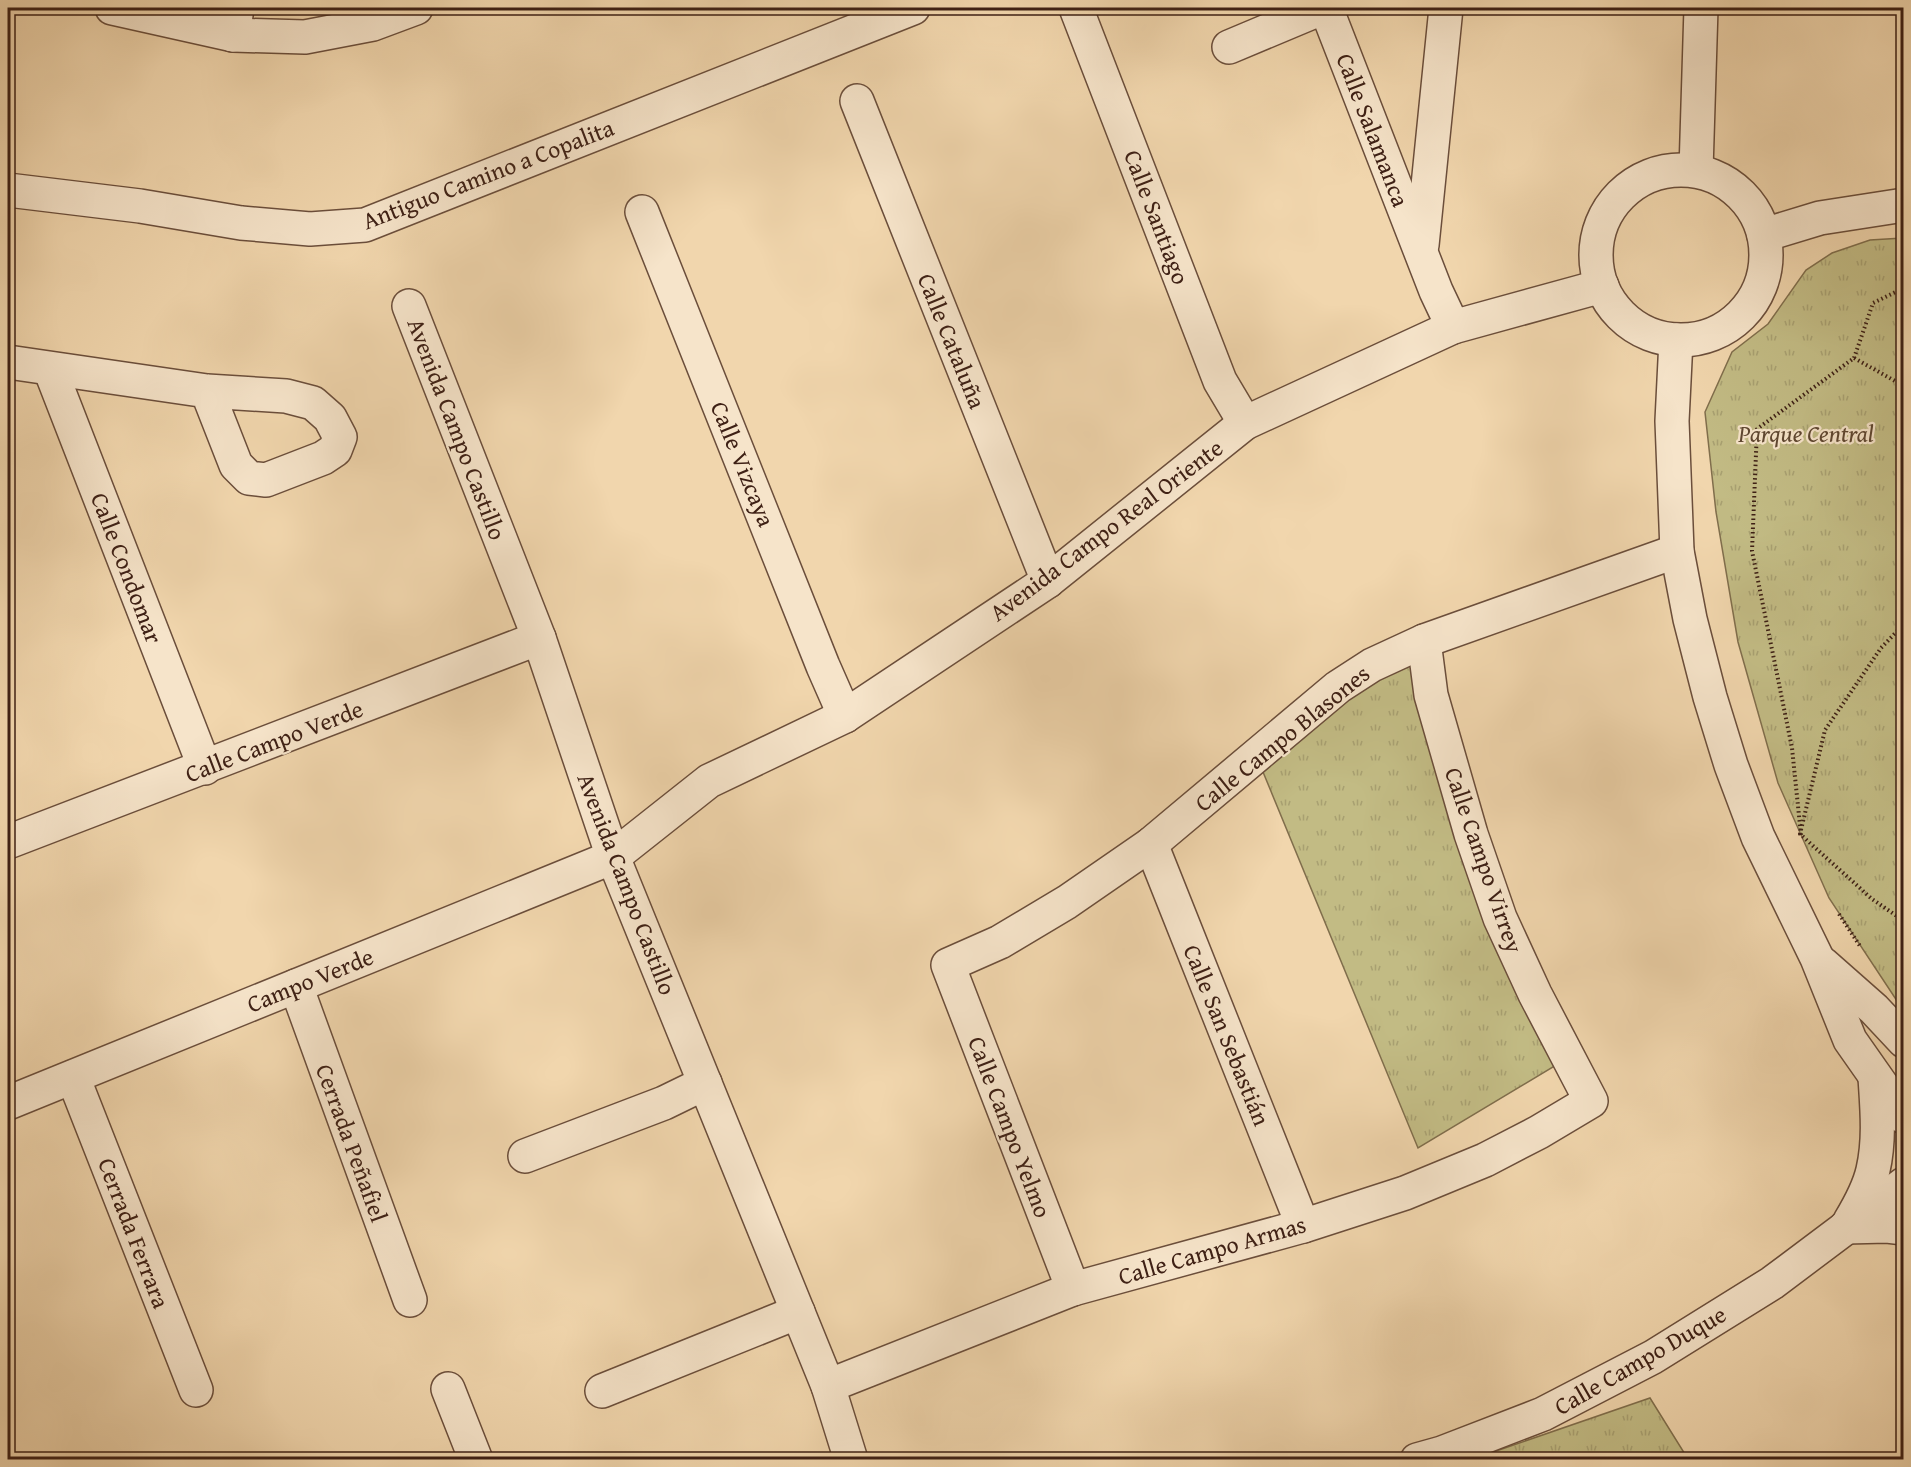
<svg xmlns="http://www.w3.org/2000/svg" width="1911" height="1467" font-family="'Gentium Book Plus',serif">
<style>
.grass{fill:url(#grass-tufts);stroke:#806e4c;stroke-width:1.5}
.lines{fill:none;stroke-linecap:round;stroke-linejoin:round}
.street-casing{stroke:#6b4e3b;stroke-width:36}
.path{stroke:#3e2015;stroke-width:4;stroke-dasharray:1.5 3;stroke-linecap:butt}
.street{stroke:#f6e4ca;stroke-width:33}
.labels{text-anchor:middle;dominant-baseline:central;stroke-width:4.5;stroke-linejoin:round;paint-order:stroke}
.street-label{font-size:24px;fill:#3e2015;stroke:#f6e4ca}
.park-label{font-size:24px;font-style:italic;fill:#5f4731;stroke:#f6e4ca}
</style>
<defs>
<pattern id="grass-tufts" width="24" height="20" patternUnits="userSpaceOnUse" patternTransform="scale(1.5)"><rect width="24" height="20" fill="#c2bb84"/><path d="M3 7l-1-3M5 7V3M7 7l1-3M15 17l-1-3M17 17v-4M19 17l1-3" fill="none" stroke="#a8a071"/></pattern>
</defs>
<rect width="100%" height="100%" fill="#f1d6ad"/>
<filter id="stains"><feTurbulence type="fractalNoise" baseFrequency=".00333" numOctaves="4"/><feColorMatrix values="0 0 0 0 .2 0 0 0 0 .09 0 0 0 0 .02 0 0 0 .5 -.17"/></filter>
<radialGradient id="worn" r=".72"><stop offset=".6" stop-color="#630" stop-opacity="0"/><stop offset="1" stop-color="#630" stop-opacity=".3"/></radialGradient>
<g class="grass">
<polygon points="1903,238 1904,238 1903,1010 1829,898 1778,783 1738,642 1716,512 1705,412 1732,352 1768,324 1806,270 1832,253 1870,240"/>
<polygon points="1424,641 1448,757 1568,1058 1418,1148 1256,755"/>
<polygon points="1650,1398 1688,1459 1470,1460"/>
</g>
<g class="lines">
<defs>
<g id="street">
<polyline points="112,8 233,35 305,37 373,24 416,8"/>
<polyline points="1076,8 1220,381 1245,423"/>
<polyline points="1326,8 1436,291 1453,327"/>
<polyline points="233,35 237,8"/>
<polyline points="1229,47 1322,8"/>
<polyline points="857,101 1048,581"/>
<polyline points="1696,170 1701,8"/>
<circle cx="1681" cy="255" r="85"/>
<polyline points="8,190 140,206 241,223 310,229 365,225 913,8"/>
<polyline points="642,212 823,666 845,716"/>
<polyline points="1764,235 1820,218 1904,205"/>
<polyline points="1422,245 1446,8"/>
<polyline points="409,306 539,638 613,857 828,1386 851,1460"/>
<polyline points="1676,340 1672,421 1677,551 1690,619 1710,697 1731,765 1758,837 1817,958 1850,1040 1904,1117"/>
<polyline points="8,362 207,391 286,396 313,403 330,418 340,437 335,450 323,458 266,480 249,478 236,465 207,391"/>
<polyline points="50,369 205,768"/>
<polyline points="8,842 539,638"/>
<polyline points="1151,844 1303,1226"/>
<polyline points="1823,964 1874,1009 1904,1041"/>
<polyline points="296,986 410,1300"/>
<polyline points="73,1077 196,1390"/>
<polyline points="8,1103 613,857 709,781 845,716 1048,581 1245,423 1453,327 1602,286"/>
<polyline points="525,1156 664,1103 705,1083"/>
<path d="M1850 1221C1859 1206 1869 1188 1873 1170 1880 1140 1877 1108 1875 1077"/>
<polyline points="1846,1227 1887,1226 1904,1228"/>
<polyline points="1073,1289 948,965 1000,942 1067,902 1151,844 1338,687 1372,665 1424,641 1677,551"/>
<polyline points="828,1386 1073,1289 1303,1226 1405,1193 1485,1160 1539,1132 1591,1101 1535,994 1500,918 1471,834 1431,695 1424,641"/>
<polyline points="448,1389 476,1460"/>
<polyline points="602,1391 798,1312"/>
<polyline points="1417,1460 1442,1453 1543,1414 1653,1357 1772,1283 1904,1184"/>
</g>
</defs>
<use href="#street" class="street-casing"/>
<g class="path">
<polyline points="1854,358 1873,303 1904,288"/>
<polyline points="1904,624 1881,648 1825,730 1800,834 1872,899 1904,921"/>
<polyline points="1801,835 1792,748 1752,551 1757,429 1854,358 1904,386"/>
<polyline points="1839,914 1860,946"/>
</g>
<use href="#street" class="street"/>
</g>
<g class="labels">
<g class="street-label">
<text transform="translate(1373 130) rotate(69)">Calle Salamanca</text>
<text transform="translate(488 174) rotate(-21)">Antiguo Camino a Copalita</text>
<text transform="translate(1157 217) rotate(69)">Calle Santiago</text>
<text transform="translate(952 341) rotate(68)">Calle Cataluña</text>
<text transform="translate(457 429) rotate(69)">Avenida Campo Castillo</text>
<text transform="translate(743 464) rotate(68)">Calle Vizcaya</text>
<text transform="translate(1106 530) rotate(-37)">Avenida Campo Real Oriente</text>
<text transform="translate(127 568) rotate(69)">Calle Condomar</text>
<text transform="translate(1282 738) rotate(-39)">Calle Campo Blasones</text>
<text transform="translate(274 741) rotate(-21)">Calle Campo Verde</text>
<text transform="translate(1484 860) rotate(71)">Calle Campo Virrey</text>
<text transform="translate(627 884) rotate(69)">Avenida Campo Castillo</text>
<text transform="translate(310 980) rotate(-22)">Campo Verde</text>
<text transform="translate(1227 1035) rotate(68)">Calle San Sebastián</text>
<text transform="translate(1010 1127) rotate(69)">Calle Campo Yelmo</text>
<text transform="translate(352 1143) rotate(70)">Cerrada Peñafiel</text>
<text transform="translate(134 1233) rotate(69)">Cerrada Ferrara</text>
<text transform="translate(1212 1250) rotate(-16)">Calle Campo Armas</text>
<text transform="translate(1640 1360) rotate(-30)">Calle Campo Duque</text>
</g>
<g class="park-label">
<text x="1806" y="433">Parque Central</text>
</g>
</g>
<rect width="1911" height="1467" fill="none" stroke="#f1d6ad" stroke-width="30"/>
<rect x="9" y="9" width="1893" height="1449" fill="none" stroke="#3e2015" stroke-width="3"/>
<rect x="15" y="15" width="1881" height="1437" fill="none" stroke="#3e2015" stroke-width="1.5"/>
<rect width="100%" height="100%" filter="url(#stains)"/>
<rect width="100%" height="100%" fill="url(#worn)"/>
</svg>
